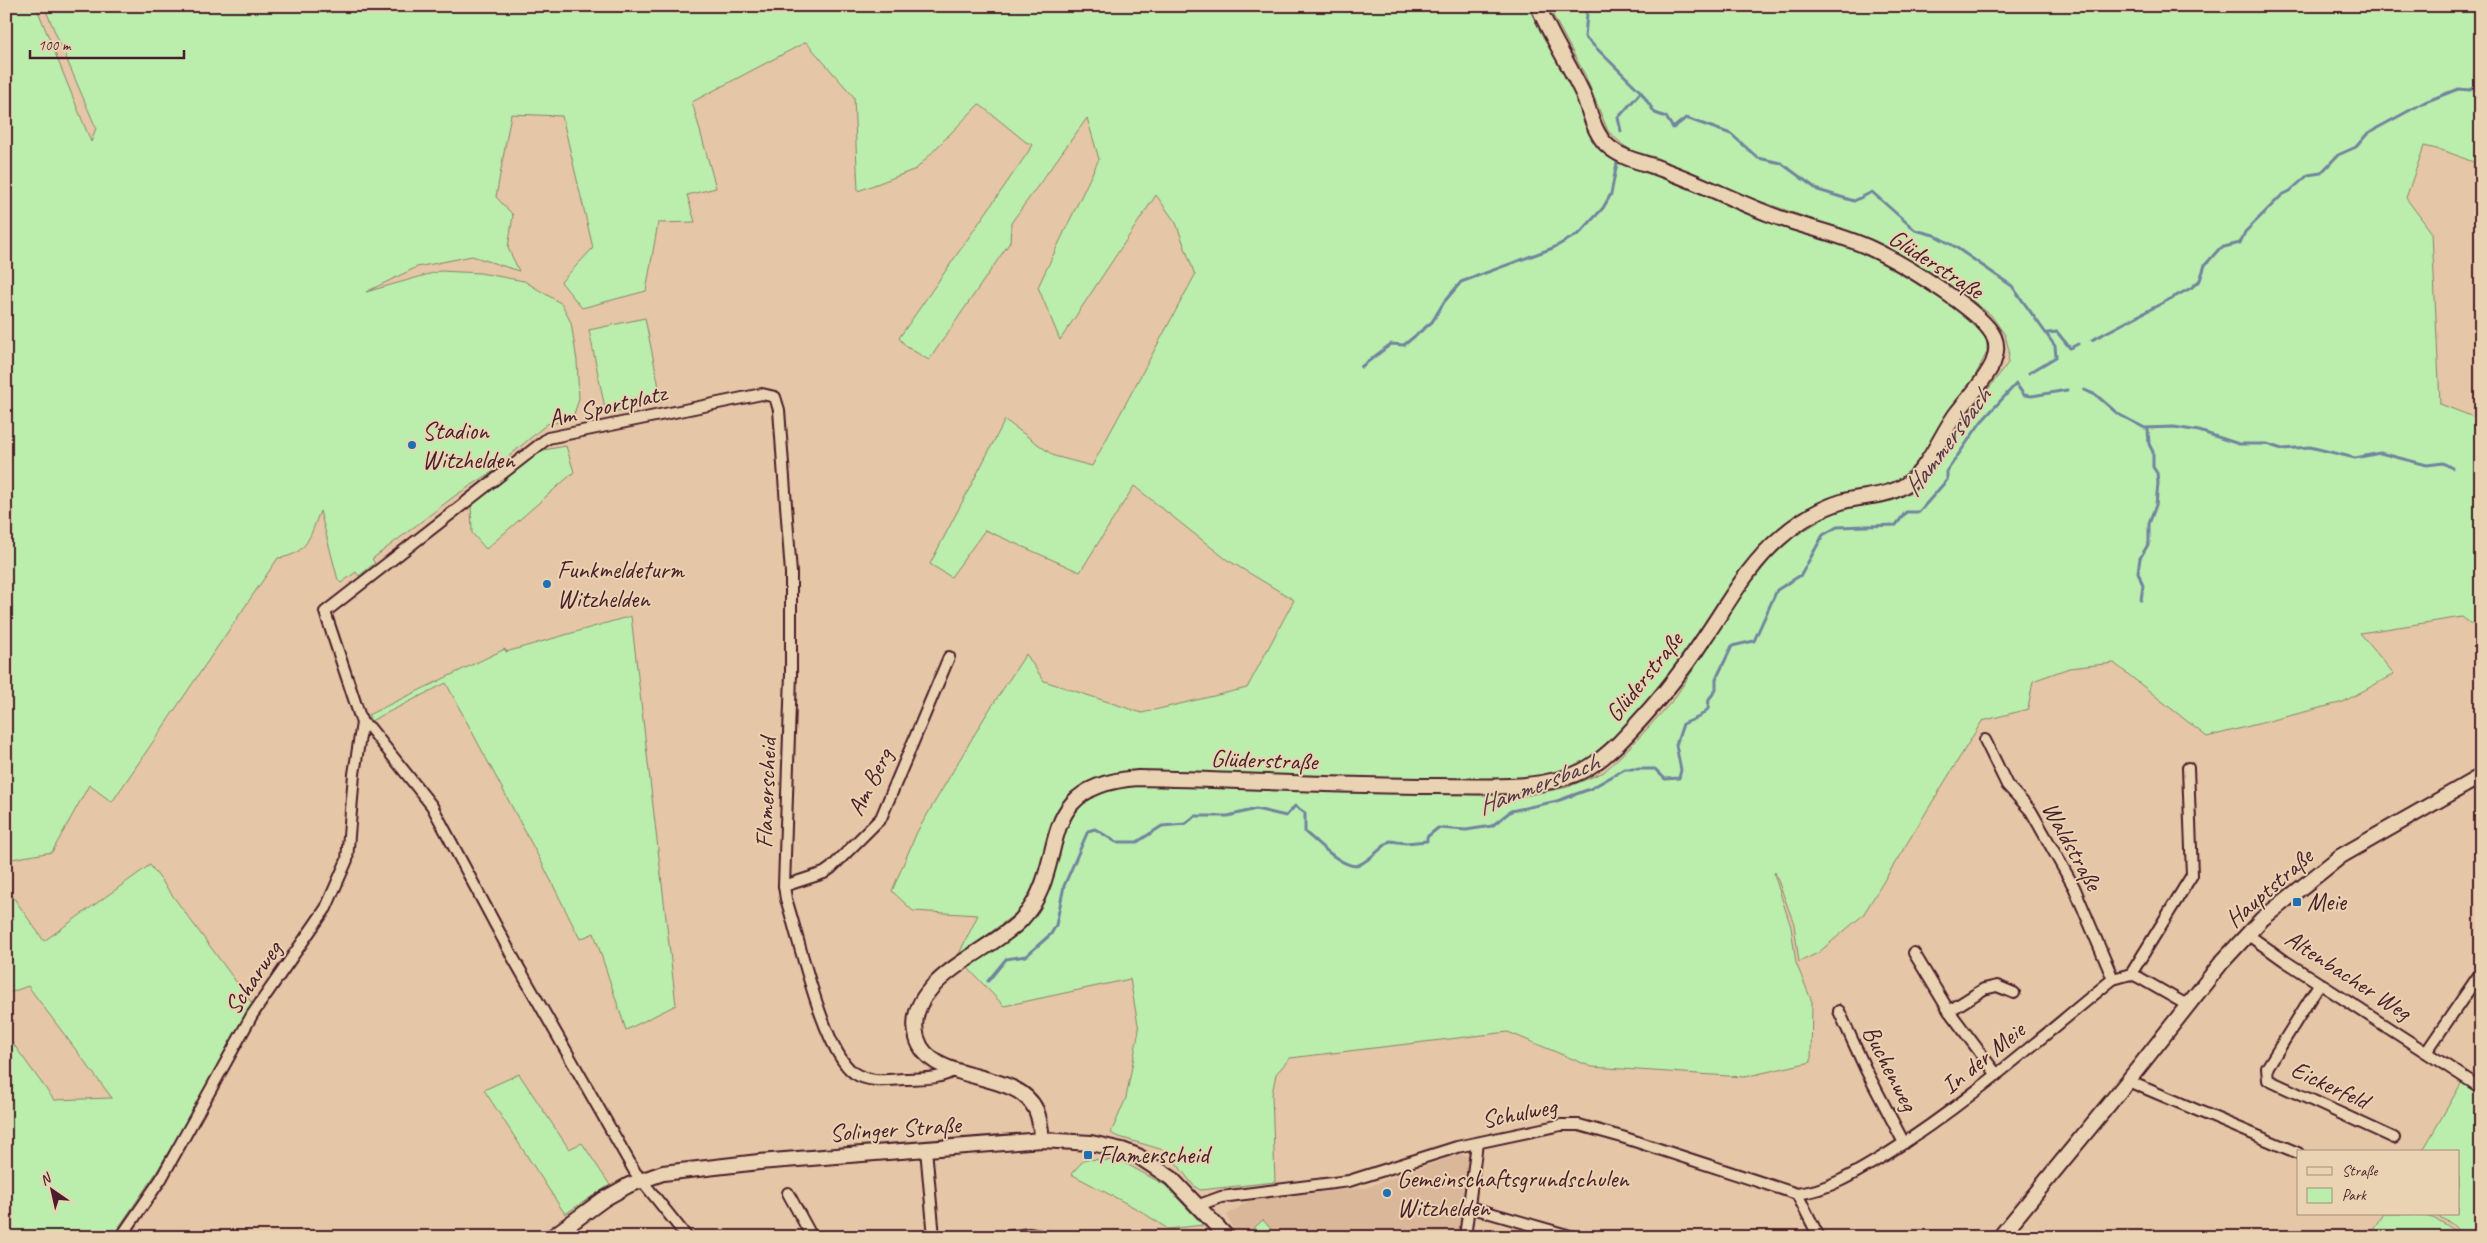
<svg xmlns="http://www.w3.org/2000/svg" width="2487" height="1243" font-family="Caveat,sans-serif">
<style>
.built{fill:#dbb79a}
.green{fill:#bbedac;stroke:#82866c}
.lines{fill:none;stroke-linecap:round;stroke-linejoin:round}
.stream{stroke:#70859e;stroke-width:3}
.minor-casing{stroke:#4a1f2b;stroke-width:14}
.secondary-casing{stroke:#4a1f2b;stroke-width:18}
.minor{stroke:#ead3b2;stroke-width:10}
.secondary{stroke:#ead3b2;stroke-width:14}
.poi-dot{fill:#1f6fb2;stroke:#ead3b2;stroke-width:2}
.labels{text-anchor:middle;dominant-baseline:central;stroke-width:4;stroke-linejoin:round;paint-order:stroke}
.street-label{font-size:25px;fill:#4a1f2b;stroke:#ead3b2}
.poi-label{font-size:25px;fill:#4a1f2b;stroke:#ead3b2;text-anchor:start}
.water-label{font-size:26px;font-style:italic;fill:#543848;stroke:#ead3b2}
</style>
<rect width="100%" height="100%" fill="#e5c6a6"/>
<filter id="ink" filterUnits="userSpaceOnUse"><feTurbulence type="fractalNoise" baseFrequency=".02" numOctaves="2"/><feDisplacementMap in="SourceGraphic" scale="10" xChannelSelector="R" yChannelSelector="G"/><feConvolveMatrix kernelMatrix="1 2 1 2 8 2 1 2 1" color-interpolation-filters="sRGB"/></filter>
<g filter="url(#ink)">
<polygon class="built" points="1459,1154 1470,1156 1471,1161 1459,1237 1236,1237 1227,1215 1253,1198 1365,1188"/>
<g class="green">
<path d="M6 6H36L91 142 96 128 44 6H1531C1542 33 1558 56 1569 82 1581 106 1586 134 1605 154L1756 217 1847 245 1876 258 1968 315 1987 340V352L1973 380 1945 417 1921 458 1908 475 1884 488 1849 492 1824 502 1796 517 1772 534 1742 568 1690 648 1634 719 1582 764 1557 774 1515 779 1089 784 1044 858 1024 907 957 958 978 915 913 911 892 891 917 832 986 715 1026 654 1044 681 1142 713 1247 688 1294 600 1226 559 1134 486 1080 572 985 530 951 577 930 564 1005 420 1054 456 1092 466 1195 275 1176 223 1156 195 1060 340 1038 287 1099 159 1087 118 1011 223 1010 242 929 360 907 347 899 338 1033 145 1026 142 979 104 916 169 858 191 854 97 806 42 692 102 716 188 687 195 695 222 658 223 646 291 582 308 561 282 593 248 562 116 511 114 496 197 513 215 508 248 519 271 472 256 417 267 366 292 440 271 480 273 524 281 562 304 571 323 577 361 579 399 572 420 547 424 496 467 497 469 456 495 372 559 375 563 359 576 356 572 341 583 338 580 320 511C310 535 308 555 278 558L112 802 89 785 52 852 6 860Z"/>
<path d="M1548 6H2481V165L2445 151 2424 146 2406 198 2432 233 2440 404 2481 420V631L2462 617 2360 633 2394 674 2343 702 2207 737 2114 663 2069 668 2033 681 2028 709 1982 721 1863 915 1818 953 1799 962 1794 924 1775 872 1774 874 1791 927 1796 963 1812 1002 1811 1062 1744 1077 1592 1067 1508 1032 1290 1058 1276 1074 1272 1094 1275 1182 1200 1190 1193 1185 1167 1151 1116 1136 1111 1133 1126 1098 1139 1030 1130 979 1004 1006 966 966 1015 933 1068 819C1087 794 1106 790 1137 785L1524 796 1568 787 1604 772 1636 741 1674 699 1742 595 1770 559 1795 536 1830 515 1849 508 1892 501 1914 491 1924 480 1946 445 2008 363 2009 350 2005 335 1991 315 1965 295 1890 252 1857 235 1734 192 1655 157 1633 151 1623 145 1608 131 1585 75Z"/>
<polygon points="645,318 662,402 606,413 589,330"/>
<polygon points="566,446 574,472 486,549 472,533 471,502 538,451"/>
<polygon points="631,616 676,1005 626,1030 594,933 580,939 544,867 446,683 371,721 368,715 505,649 506,652"/>
<polygon points="150,865 254,1006 156,1173 112,1237 6,1237 6,1034 54,1100 112,1098 28,986 6,994 6,887 44,941"/>
<polygon points="519,1074 569,1149 582,1143 610,1185 565,1214 484,1090"/>
<polygon points="2462,1082 2481,1094 2481,1237 2465,1237 2452,1224 2434,1214 2458,1214 2458,1152 2422,1152"/>
<polygon points="1085,1159 1121,1161 1165,1185 1203,1225 1168,1229 1139,1210 1071,1174"/>
<path d="M2384 1214C2417 1214 2436 1212 2461 1237H2368Z"/>
<polygon points="1263,1220 1276,1235 1275,1237 1253,1237 1249,1232"/>
</g>
<g class="lines">
<g class="stream">
<polyline points="1582,6 1587,14 1585,37 1641,92 1655,113 1666,117 1673,128 1686,118 1731,134 1758,158 1781,163 1818,190 1854,201 1872,192 1915,230 1934,235 1954,246 2012,286 2055,346 2056,357 2029,373"/>
<polyline points="1621,131 1618,118 1641,92"/>
<polyline points="2048,333 2057,332 2070,348 2078,344"/>
<polyline points="2092,340 2191,288 2200,280 2205,265 2220,248 2240,243 2245,232 2282,195 2290,191 2308,175 2321,173 2338,155 2356,147 2368,133 2425,102 2458,89 2470,90 2481,84"/>
<polyline points="1361,367 1391,344 1404,345 1432,322 1444,302 1461,282 1553,248 1580,233 1603,208 1611,194 1617,163"/>
<polyline points="2084,390 2096,395 2118,414 2145,428 2174,427 2199,431 2239,444 2267,444 2282,449 2310,447 2355,458 2380,453 2427,465 2443,463 2452,468"/>
<polyline points="2141,600 2143,586 2138,572 2140,558 2149,543 2149,524 2156,505 2158,483 2157,473 2153,467 2153,452 2149,444 2148,429"/>
<path d="M988 981 1006 959 1026 956 1051 934 1056 925 1064 886 1088 831 1095 829 1116 842H1137L1162 826 1185 824 1195 816H1228L1256 809 1286 816 1295 806 1305 813V832C1316 841 1345 871 1359 865 1370 860 1381 848 1390 841L1406 843 1427 841V837L1438 828 1466 830 1492 826 1511 811 1557 801 1590 789 1625 769H1655L1665 779 1679 778 1681 770 1676 745 1683 724 1699 717 1708 709 1709 699 1716 690V679L1732 646 1754 641 1777 590 1801 575 1823 535 1837 527 1896 525 1906 512H1919L1947 480V471L1981 422 2016 384 2024 395 2032 396 2067 390"/>
</g>
<defs>
<g id="minor">
<polyline points="362,723 370,728 432,806 511,954 635,1172 687,1237"/>
<polyline points="1985,740 2007,785 2031,811 2074,887 2113,979"/>
<polyline points="784,886 824,873 831,868 881,818 949,657"/>
<polyline points="2247,934 2285,961 2481,1088"/>
<polyline points="1914,953 1949,1011"/>
<polyline points="2131,974 2192,875 2188,768"/>
<polyline points="2320,983 2267,1068 2268,1080 2394,1138"/>
<polyline points="1839,1011 1866,1070 1904,1143"/>
<polyline points="2427,1051 2481,972"/>
<polyline points="1997,1075 1949,1011 1984,989 1997,986 2014,993"/>
<polyline points="2128,1081 2298,1153"/>
<polyline points="926,1149 934,1237"/>
<polyline points="788,1193 812,1237"/>
<path d="M1797 1194C1830 1190 1859 1171 1887 1154 1968 1103 2039 1039 2113 979L2131 974 2138 977 2187 1005"/>
<polyline points="1199,1205 1221,1197 1349,1181 1457,1147 1561,1125 1579,1125 1622,1137 1797,1194 1819,1237"/>
<polyline points="1469,1207 1574,1237"/>
<path d="M121 1237 161 1179 252 1015 326 908 347 860 354 774 362 723 325 612 548 438 762 394 775 397 779 410 791 573V674L784 886 786 899C799 938 823 1051 854 1073 869 1083 887 1080 903 1079 921 1078 940 1080 954 1070"/>
<polyline points="1006,1237 1029,1234 1047,1237"/>
<polyline points="1465,1237 1477,1143"/>
</g>
<g id="secondary">
<path d="M1042 1140C1041 1129 1040 1119 1036 1110 1016 1067 931 1086 917 1038 901 981 991 952 1021 920 1073 865 1027 786 1138 778 1238 780 1337 786 1437 786 1480 786 1526 790 1567 777 1588 771 1604 757 1619 743 1651 710 1680 675 1705 637 1729 602 1748 565 1781 537 1799 521 1821 508 1844 501 1863 496 1883 497 1900 488 1927 475 1939 437 1956 414 1969 397 1984 382 1993 363 1996 354 1998 346 1994 337 1982 310 1898 261 1870 248 1838 233 1802 227 1769 214 1733 200 1698 182 1661 169 1644 162 1624 160 1609 147 1594 135 1590 111 1583 94 1569 64 1551 37 1538 6"/>
<polyline points="552,1237 604,1199 629,1185 663,1173 759,1162 1042,1140 1091,1143 1122,1150 1138,1156 1171,1178 1227,1237"/>
<polyline points="2000,1237 2128,1081 2222,962 2262,919 2341,856 2481,776"/>
</g>
</defs>
<use href="#minor" class="minor-casing"/>
<use href="#secondary" class="secondary-casing"/>
<use href="#minor" class="minor"/>
<use href="#secondary" class="secondary"/>
</g>
</g>
<g class="poi-dot">
<circle cx="412" cy="445" r="5"/>
<circle cx="547" cy="584" r="5"/>
<rect x="2292" y="897" width="10" height="10" rx="2.5"/>
<rect x="1083" y="1150" width="10" height="10" rx="2.5"/>
<circle cx="1387" cy="1193" r="5"/>
</g>
<g class="labels">
<g class="street-label">
<text transform="translate(1936 264) rotate(33)">Glüderstraße</text>
<text transform="translate(607 406) rotate(-13)">Am Sportplatz</text>
<text transform="translate(1644 677) rotate(-51)">Glüderstraße</text>
<text transform="translate(1264 760) rotate(2)">Glüderstraße</text>
<text transform="translate(870 782) rotate(-63)">Am Berg</text>
<text transform="translate(766 793) rotate(-88)">Flamerscheid</text>
<text transform="translate(2072 846) rotate(61)">Waldstraße</text>
<text transform="translate(2269 888) rotate(-41)">Hauptstraße</text>
<text transform="translate(2348 975) rotate(33)">Altenbacher Weg</text>
<text transform="translate(253 978) rotate(-56)">Scharweg</text>
<text transform="translate(1983 1058) rotate(-39)">In der Meie</text>
<text transform="translate(1890 1068) rotate(63)">Buchenweg</text>
<text transform="translate(2330 1085) rotate(25)">Eickerfeld</text>
<text transform="translate(1519 1113) rotate(-11)">Schulweg</text>
<text transform="translate(895 1129) rotate(-4)">Solinger Straße</text>
</g>
<g class="poi-label">
<text x="422" y="431">Stadion<tspan x="422" dy="29">Witzhelden</tspan></text>
<text x="557" y="570">Funkmeldeturm<tspan x="557" dy="29">Witzhelden</tspan></text>
<text x="2307" y="902">Meie</text>
<text x="1098" y="1155">Flamerscheid</text>
<text x="1397" y="1179">Gemeinschaftsgrundschulen<tspan x="1397" dy="29">Witzhelden</tspan></text>
</g>
<g class="water-label">
<text transform="translate(1947 442) rotate(-53)">Hammersbach</text>
<text transform="translate(1538 784) rotate(-21)">Hammersbach</text>
</g>
</g>
<rect width="2487" height="1243" fill="none" stroke="#ead3b2" stroke-width="25"/>
<rect x="12" y="12" width="2462" height="1218" fill="none" stroke="#4a1f2b" stroke-width="2" filter="url(#ink)"/>
<rect x="2297" y="1150" width="162" height="65" fill="#ead3b2" stroke="#aa8b7c"/>
<rect x="2307" y="1167" width="25" height="8" fill="#ead3b2" stroke="#aa8b7c"/>
<text x="2342" y="1176" font-size="15" fill="#4a1f2b">Straße</text>
<rect x="2307" y="1188" width="25" height="15" fill="#bbedac" stroke="#aa8b7c"/>
<text x="2342" y="1200" font-size="15" fill="#4a1f2b">Park</text>
<g transform="translate(52 1190) rotate(326)" stroke="#ead3b2" stroke-width="4" paint-order="stroke">
<path d="M0-4L9 19L0 12L-9 19Z" fill="#4a1f2b"/>
<text y="-8" font-size="14" font-weight="bold" text-anchor="middle" fill="#4a1f2b">N</text>
</g>
<path d="M30 50v8h154v-8" fill="none" stroke="#4a1f2b" stroke-width="2.5"/>
<text x="38" y="50" font-size="15" fill="#4a1f2b" stroke="#ead3b2" stroke-width="4" paint-order="stroke">100 m</text>
</svg>
